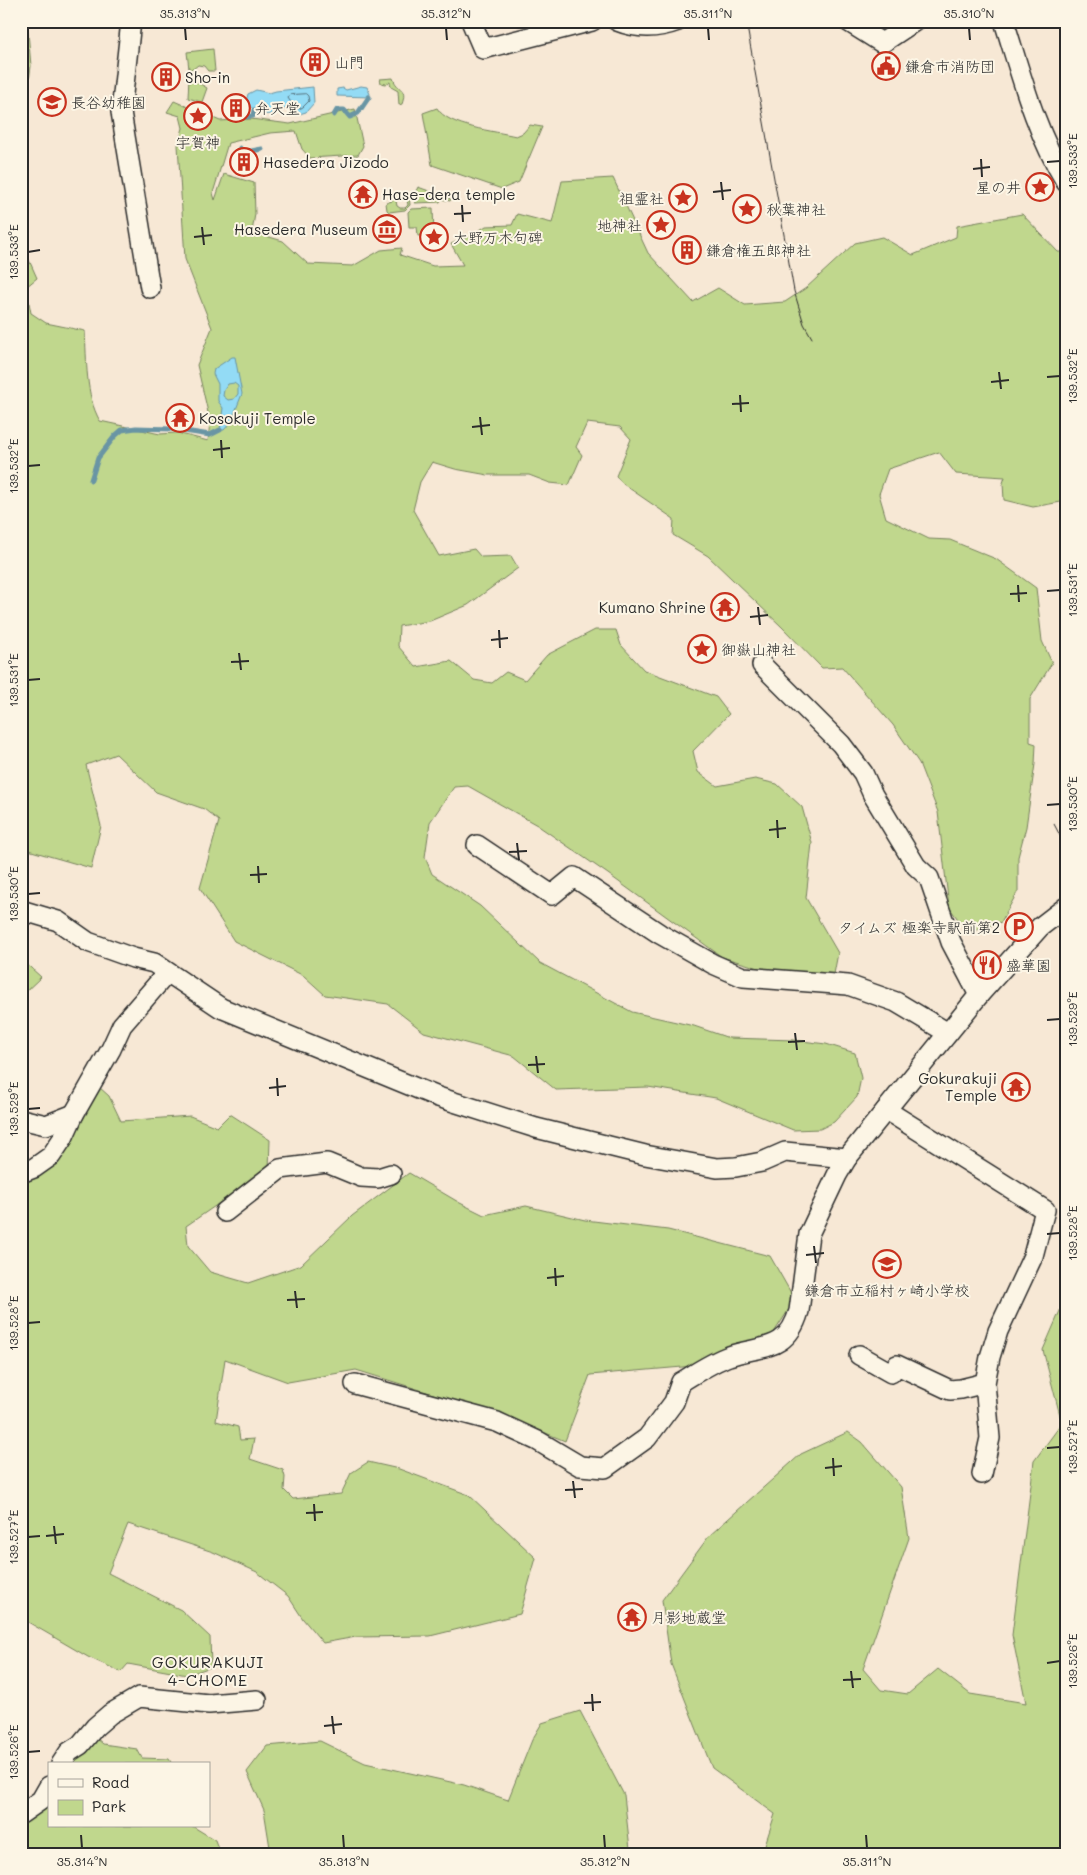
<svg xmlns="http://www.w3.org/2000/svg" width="1087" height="1875" font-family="Mali,'Klee One',sans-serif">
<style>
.green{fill:#c0d78d;stroke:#76815c}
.water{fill:#93dbf5;stroke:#6995a4;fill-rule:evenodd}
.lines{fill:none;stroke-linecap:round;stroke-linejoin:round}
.shore{stroke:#55717c;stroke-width:1}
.stream{stroke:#6995a4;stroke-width:5}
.minor-casing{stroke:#2b2b2b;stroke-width:22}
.minor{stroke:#fcf5e5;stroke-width:19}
.tram{stroke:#2b2b2b;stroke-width:1}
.ticks{fill:none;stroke:#2b2b2b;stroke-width:2}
.labels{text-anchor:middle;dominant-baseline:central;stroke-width:4;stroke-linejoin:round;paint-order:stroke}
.poi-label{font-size:15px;fill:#2b2b2b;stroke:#fcf5e5;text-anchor:start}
.neighbourhood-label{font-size:16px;letter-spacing:1px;fill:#2b2b2b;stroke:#fcf5e5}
.neatline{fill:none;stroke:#2b2b2b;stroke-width:2}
.ticks-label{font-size:12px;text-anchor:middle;fill:#2b2b2b}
</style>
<rect width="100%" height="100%" fill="#f7e8d5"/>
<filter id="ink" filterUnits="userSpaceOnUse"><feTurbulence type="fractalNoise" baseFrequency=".02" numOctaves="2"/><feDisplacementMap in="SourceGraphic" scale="10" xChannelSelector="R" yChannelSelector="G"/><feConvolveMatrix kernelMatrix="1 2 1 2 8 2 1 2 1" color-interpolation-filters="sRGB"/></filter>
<g filter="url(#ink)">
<g class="green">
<polygon points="21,21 27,21 31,66 21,141"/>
<polygon points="213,49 215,71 208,71 204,66 198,65 193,69 189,69 187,52"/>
<polygon points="189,77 194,78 197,82 207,88 202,102 188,98"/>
<path d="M393 78C397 91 408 87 402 104L399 105 398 91 391 87 390 82 386 84 381 83 380 79Z"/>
<path d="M174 101 220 121 251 119 290 124 355 109 363 146 358 155 310 158 302 149 296 131 270 133 228 143 213 193 215 200 224 174 254 183 255 214 252 232 283 241 308 264 353 266 381 250 402 248 400 255 433 266 463 265 451 244 472 235 486 226 512 225 517 214 552 223 562 181 613 178 648 253 693 302 718 288 745 305 785 302 806 288 855 243 882 237 913 255 956 237 957 226 1022 214 1058 252H1066V504L1061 502 1033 507 1004 500 1003 483 1005 477 956 474 939 452 888 469 879 494 886 518 929 539 950 540 996 559 1036 588 1042 641 1052 663 1030 699V742L1036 744 1035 764 1026 827 1018 857V891L1001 922 968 933 949 907 938 812 919 763 893 725 842 667 822 668 782 627 708 556 673 535 674 519 623 484 616 476 631 439 620 427 587 423 576 447 582 455 569 485 550 483 529 475H488L455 469 432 462 420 482 413 510 439 556 474 549 481 557 511 556 518 568 468 605 430 621 399 626 398 646 416 667 451 661 474 680 492 683 506 672 525 680 547 655 595 630H616L621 645 644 670 716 697 729 714 693 751 698 772 717 786 755 779 777 784 802 807 812 843 806 898 838 953 834 974 766 970 722 957 608 874 537 825 468 786 454 787 430 822 425 857 432 874 480 906 540 963 632 1012 694 1026 729 1038 794 1040 826 1044 855 1053 861 1078 857 1097 834 1122 820 1129 793 1130 716 1098 648 1087 556 1090 514 1056 424 1032 388 1004 325 995 304 976 234 941 200 888 219 821 204 809 156 792 116 754 86 765 101 826 91 868 21 848V242L37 278 26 287 31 313 46 323 85 331C87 360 85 395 100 421L160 434 177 433 208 441 210 421 197 365 212 328 185 259 178 145 183 128 180 116 167 112Z"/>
<path d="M437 108C448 127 495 131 516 136L523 133 530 125 542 127 519 182 502 189 432 165 423 113Z"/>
<polygon points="418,187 451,199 450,201 441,199 440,202 415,203 415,193"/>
<polygon points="395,194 400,194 401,198 396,201 397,206 400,208 405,208 408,205 407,200 403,196 409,196 410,205 405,210 389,212 387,210 386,203 392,201 392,197"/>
<polygon points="433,208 434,235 418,236 417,227 409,227 408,212 411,209"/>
<polygon points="21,959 41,977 21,996"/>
<polygon points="99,1087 109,1096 121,1121 190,1116 217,1127 230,1114 270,1140 269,1169 186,1226 188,1246 210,1272 248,1283 301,1265 352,1216 409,1173 460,1203 484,1215 526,1206 585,1220 668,1230 770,1256 795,1300 771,1337 694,1366 590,1375 565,1441 507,1417 356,1370 288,1382 225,1359 216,1421 238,1427 240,1440 254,1439 250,1459 283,1470 285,1477 284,1490 293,1499 341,1494 351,1473 368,1462 399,1469 469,1495 536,1558 520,1614 430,1636 356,1637 323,1643 303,1619 288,1596 257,1572 213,1552 128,1524 108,1573 181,1610 210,1637 211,1667 187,1675 128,1664 121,1672 88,1657 21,1618 21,1178"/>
<polygon points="1066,1297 1066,1854 762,1854 775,1814 712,1768 671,1664 662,1600 709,1536 801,1454 848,1432 862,1442 901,1487 909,1538 863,1669 881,1690 908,1694 938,1669 970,1694 1026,1703 1012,1635 1034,1461 1062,1423 1043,1350"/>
<polygon points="580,1711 624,1795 630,1849 637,1854 271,1854 264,1810 247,1772 267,1746 320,1741 365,1763 464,1785 508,1800 532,1740 542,1723"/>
<polygon points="94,1736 103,1744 137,1749 142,1758 169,1759 172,1764 65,1764"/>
<polygon points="49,1799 49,1826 192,1826 215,1840 220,1854 21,1854 21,1817"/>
</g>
<g class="water">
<polygon points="361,86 367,87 370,94 369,97 337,96 337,89 343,88 346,90"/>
<path d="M313 87 314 103 306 112 296 115 289 107C272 116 261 119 246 102L248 94 256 90 269 93 276 91Z"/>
<path d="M232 357H235L242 394 231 422 224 430H220L223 408 218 401V384L213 374 214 369ZM234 383 238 386V394L234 399 228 400 223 396 224 390 228 384Z"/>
</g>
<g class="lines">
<polygon class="shore" points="306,94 308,96 309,101 303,107 299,109 290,101 288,98 290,95"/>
<g class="stream">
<polyline points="334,115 337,110 344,110 350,117 358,113 369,97"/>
<polyline points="244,117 253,116 254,110"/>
<polyline points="240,148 241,153 262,149"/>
<polyline points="91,480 98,458 115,436 122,430 136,428 172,429 210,435 220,430"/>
</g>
<defs>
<g id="minor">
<polyline points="131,21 121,112 150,288"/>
<polyline points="471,21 483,49 592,21"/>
<path d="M617 21C637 29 657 29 678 21"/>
<polyline points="847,21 882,43 915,21"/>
<path d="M1004 21C1021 75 1036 133 1066 182"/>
<polyline points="762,665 841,744 863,773 873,795 916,866 929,878 951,942 979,995"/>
<polyline points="477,845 552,895 574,877 660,934 713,964 743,977 848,985 896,1002 948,1033"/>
<polyline points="21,910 58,921 88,942 133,958 154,963 221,1008 438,1097 536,1128 645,1155 717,1168 736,1167 762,1162 785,1152 847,1158"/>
<polyline points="886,1110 1045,1210 1033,1256 998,1331 990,1357 985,1383 990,1438 982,1474"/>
<polyline points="21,1119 46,1125 74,1114"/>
<polyline points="21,1173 34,1168 51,1156 63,1138 74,1114 111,1049 122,1025 167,973"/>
<polyline points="225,1212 280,1169 327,1163 361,1177 378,1178 391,1174"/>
<polyline points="859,1355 891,1373 897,1365 950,1390 961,1389 985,1383"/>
<path d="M355 1384 497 1422 538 1441 580 1466 605 1468 647 1438 674 1402 681 1382C696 1373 712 1362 729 1356 763 1345 787 1352 799 1311L809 1234 837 1175 847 1158 979 995 1040 927 1066 907"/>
<polyline points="61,1764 69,1752 80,1745 95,1727 110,1714 139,1697 209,1704 257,1700"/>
<polyline points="21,1814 41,1800 49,1786"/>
</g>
</defs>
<use href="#minor" class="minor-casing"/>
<use href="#minor" class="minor"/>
<g class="tram">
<polyline points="746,21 794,291 804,324 812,338"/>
<polyline points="1054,824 1066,847"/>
</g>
</g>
</g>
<path class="ticks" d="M185 28 186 40M446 28 447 40M708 28 709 40M969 28 970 40M981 159 982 177M1047 162 1060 161M973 169 990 167M721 182 723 200M713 192 731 190M462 205 463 222M454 214 471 213M202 227 204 245M194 237 212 235M28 252 40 250M999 372 1001 389M1047 377 1060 376M991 382 1009 380M740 395 741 412M732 404 749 403M480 417 482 435M472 427 490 425M221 440 222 458M213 450 230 448M28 466 40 465M1018 585 1019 602M1047 591 1060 590M1010 594 1027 593M758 607 760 625M750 617 768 615M499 630 500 648M491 640 508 638M239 653 241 670M231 662 249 661M28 680 40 679M1047 805 1060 804M777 820 778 838M769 830 786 828M517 843 519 860M509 852 527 851M258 866 259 883M250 875 267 874M28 894 40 893M1047 1020 1060 1019M795 1033 797 1050M788 1042 805 1041M536 1056 538 1073M528 1065 545 1064M277 1078 278 1096M269 1088 286 1086M28 1109 40 1108M1047 1234 1060 1233M814 1246 816 1263M806 1255 824 1253M555 1268 556 1286M547 1278 564 1276M295 1291 297 1308M287 1300 305 1299M28 1323 40 1322M1047 1448 1060 1447M833 1458 834 1476M825 1468 842 1466M573 1481 575 1498M565 1490 583 1489M314 1504 315 1521M306 1513 323 1512M54 1526 56 1544M46 1536 64 1534M28 1537 40 1536M1047 1663 1060 1661M851 1671 853 1688M843 1680 861 1679M592 1694 593 1711M584 1703 601 1702M332 1716 334 1734M324 1726 342 1724M28 1752 40 1751M81 1835 82 1848M343 1835 344 1848M604 1835 605 1848M866 1835 867 1848"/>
<defs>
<symbol id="building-ring" viewBox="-11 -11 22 22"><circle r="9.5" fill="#fcf5e5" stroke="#c8321e" stroke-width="1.5"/><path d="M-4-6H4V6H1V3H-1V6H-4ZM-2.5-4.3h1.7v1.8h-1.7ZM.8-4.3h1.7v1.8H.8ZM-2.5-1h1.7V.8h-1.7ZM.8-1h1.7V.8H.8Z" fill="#c8321e"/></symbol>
<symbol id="civic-ring" viewBox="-11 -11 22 22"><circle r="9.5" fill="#fcf5e5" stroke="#c8321e" stroke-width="1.5"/><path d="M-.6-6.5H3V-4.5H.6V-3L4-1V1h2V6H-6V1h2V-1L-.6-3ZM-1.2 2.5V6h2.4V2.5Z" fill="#c8321e"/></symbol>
<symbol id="school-ring" viewBox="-11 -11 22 22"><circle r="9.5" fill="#fcf5e5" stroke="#c8321e" stroke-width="1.5"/><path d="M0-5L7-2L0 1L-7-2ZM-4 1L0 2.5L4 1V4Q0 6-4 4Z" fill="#c8321e"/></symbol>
<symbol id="sight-ring" viewBox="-11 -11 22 22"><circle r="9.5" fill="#fcf5e5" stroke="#c8321e" stroke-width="1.5"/><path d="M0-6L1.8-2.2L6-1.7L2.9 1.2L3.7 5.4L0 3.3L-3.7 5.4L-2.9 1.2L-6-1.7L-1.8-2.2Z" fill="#c8321e"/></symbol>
<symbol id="temple-ring" viewBox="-11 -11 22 22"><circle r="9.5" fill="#fcf5e5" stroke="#c8321e" stroke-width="1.5"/><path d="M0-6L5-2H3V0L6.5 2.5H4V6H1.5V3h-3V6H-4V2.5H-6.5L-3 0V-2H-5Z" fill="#c8321e"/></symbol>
<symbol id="museum-ring" viewBox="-11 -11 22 22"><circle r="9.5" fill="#fcf5e5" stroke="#c8321e" stroke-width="1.5"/><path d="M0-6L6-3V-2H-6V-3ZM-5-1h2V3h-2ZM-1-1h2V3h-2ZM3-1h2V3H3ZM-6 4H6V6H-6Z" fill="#c8321e"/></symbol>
<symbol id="parking-ring" viewBox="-11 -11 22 22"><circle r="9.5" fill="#fcf5e5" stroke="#c8321e" stroke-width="1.5"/><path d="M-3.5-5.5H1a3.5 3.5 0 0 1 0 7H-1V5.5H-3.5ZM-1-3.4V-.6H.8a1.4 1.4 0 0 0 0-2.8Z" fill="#c8321e"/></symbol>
<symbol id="restaurant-ring" viewBox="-11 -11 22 22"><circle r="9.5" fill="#fcf5e5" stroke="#c8321e" stroke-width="1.5"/><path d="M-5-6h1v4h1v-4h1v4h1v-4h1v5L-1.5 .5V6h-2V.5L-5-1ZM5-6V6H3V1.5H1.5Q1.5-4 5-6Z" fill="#c8321e"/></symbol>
</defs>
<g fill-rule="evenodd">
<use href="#building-ring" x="299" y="46" width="32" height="32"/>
<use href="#civic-ring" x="870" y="50" width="32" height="32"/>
<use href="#building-ring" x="150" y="61" width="32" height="32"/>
<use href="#school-ring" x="36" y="86" width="32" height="32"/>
<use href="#building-ring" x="220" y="92" width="32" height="32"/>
<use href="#sight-ring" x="182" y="100" width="32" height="32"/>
<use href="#building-ring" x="228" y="146" width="32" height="32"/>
<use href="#sight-ring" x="1024" y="171" width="32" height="32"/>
<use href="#temple-ring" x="347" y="178" width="32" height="32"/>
<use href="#sight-ring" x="667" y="182" width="32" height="32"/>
<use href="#sight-ring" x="731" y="193" width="32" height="32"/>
<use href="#sight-ring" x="645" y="209" width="32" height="32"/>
<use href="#museum-ring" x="371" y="213" width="32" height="32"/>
<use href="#sight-ring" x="418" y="221" width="32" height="32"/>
<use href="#building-ring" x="671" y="234" width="32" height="32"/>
<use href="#temple-ring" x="164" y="402" width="32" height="32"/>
<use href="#temple-ring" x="709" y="591" width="32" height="32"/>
<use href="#sight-ring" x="686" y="633" width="32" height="32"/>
<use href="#parking-ring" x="1003" y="911" width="32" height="32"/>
<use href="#restaurant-ring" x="971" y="949" width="32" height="32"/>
<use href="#temple-ring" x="1000" y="1071" width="32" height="32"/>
<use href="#school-ring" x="871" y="1248" width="32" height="32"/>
<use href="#temple-ring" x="616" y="1601" width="32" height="32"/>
</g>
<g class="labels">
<g class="poi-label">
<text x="334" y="62">山門</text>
<text x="905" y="66">鎌倉市消防団</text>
<text x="185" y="77">Sho-in</text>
<text x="71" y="102">長谷幼稚園</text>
<text x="255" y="108">弁天堂</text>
<text x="198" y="142" text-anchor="middle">宇賀神</text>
<text x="263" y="162">Hasedera Jizodo</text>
<text x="1021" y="187" text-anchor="end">星の井</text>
<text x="382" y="194">Hase-dera temple</text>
<text x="664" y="198" text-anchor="end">祖霊社</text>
<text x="766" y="209">秋葉神社</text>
<text x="642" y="225" text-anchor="end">地神社</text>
<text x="368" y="229" text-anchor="end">Hasedera Museum</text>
<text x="453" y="237">大野万木句碑</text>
<text x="706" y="250">鎌倉権五郎神社</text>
<text x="199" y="418">Kosokuji Temple</text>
<text x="706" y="607" text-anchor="end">Kumano Shrine</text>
<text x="721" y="649">御嶽山神社</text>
<text x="1000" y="927" text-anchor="end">タイムズ 極楽寺駅前第2</text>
<text x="1006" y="965">盛華園</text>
<text x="997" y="1078" text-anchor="end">Gokurakuji<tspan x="997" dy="17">Temple</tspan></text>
<text x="887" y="1290" text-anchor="middle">鎌倉市立稲村ヶ崎小学校</text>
<text x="651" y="1617">月影地蔵堂</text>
</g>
<g class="neighbourhood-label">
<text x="208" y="1661">GOKURAKUJI<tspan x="208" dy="18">4-CHOME</tspan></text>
</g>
</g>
<rect width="1087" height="1875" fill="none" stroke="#fcf5e5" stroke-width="55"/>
<rect x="48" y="1762" width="162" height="65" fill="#fcf5e5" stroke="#a8a49b"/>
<rect x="58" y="1779" width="25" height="8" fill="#fcf5e5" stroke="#a8a49b"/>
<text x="92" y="1788" font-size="15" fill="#2b2b2b">Road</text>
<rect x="58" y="1800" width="25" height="15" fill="#c0d78d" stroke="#a8a49b"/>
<text x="92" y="1812" font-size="15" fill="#2b2b2b">Park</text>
<rect x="28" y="28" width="1032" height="1820" class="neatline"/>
<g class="ticks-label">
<text x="185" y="18">35.313°N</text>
<text x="446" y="18">35.312°N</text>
<text x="708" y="18">35.311°N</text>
<text x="969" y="18">35.310°N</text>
<text transform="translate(1073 161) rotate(-90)" y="4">139.533°E</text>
<text transform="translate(14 252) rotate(-90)" y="4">139.533°E</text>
<text transform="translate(1073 376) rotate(-90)" y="4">139.532°E</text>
<text transform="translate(14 466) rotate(-90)" y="4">139.532°E</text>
<text transform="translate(1073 590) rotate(-90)" y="4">139.531°E</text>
<text transform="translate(14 680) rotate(-90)" y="4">139.531°E</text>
<text transform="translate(1073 804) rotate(-90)" y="4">139.530°E</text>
<text transform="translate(14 894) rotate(-90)" y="4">139.530°E</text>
<text transform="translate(1073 1019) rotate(-90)" y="4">139.529°E</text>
<text transform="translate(14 1109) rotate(-90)" y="4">139.529°E</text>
<text transform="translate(1073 1233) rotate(-90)" y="4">139.528°E</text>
<text transform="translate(14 1323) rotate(-90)" y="4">139.528°E</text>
<text transform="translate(1073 1447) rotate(-90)" y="4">139.527°E</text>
<text transform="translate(14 1537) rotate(-90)" y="4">139.527°E</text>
<text transform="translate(1073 1661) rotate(-90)" y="4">139.526°E</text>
<text transform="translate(14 1752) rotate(-90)" y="4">139.526°E</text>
<text x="82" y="1866">35.314°N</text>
<text x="344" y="1866">35.313°N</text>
<text x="605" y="1866">35.312°N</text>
<text x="867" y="1866">35.311°N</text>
</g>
</svg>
